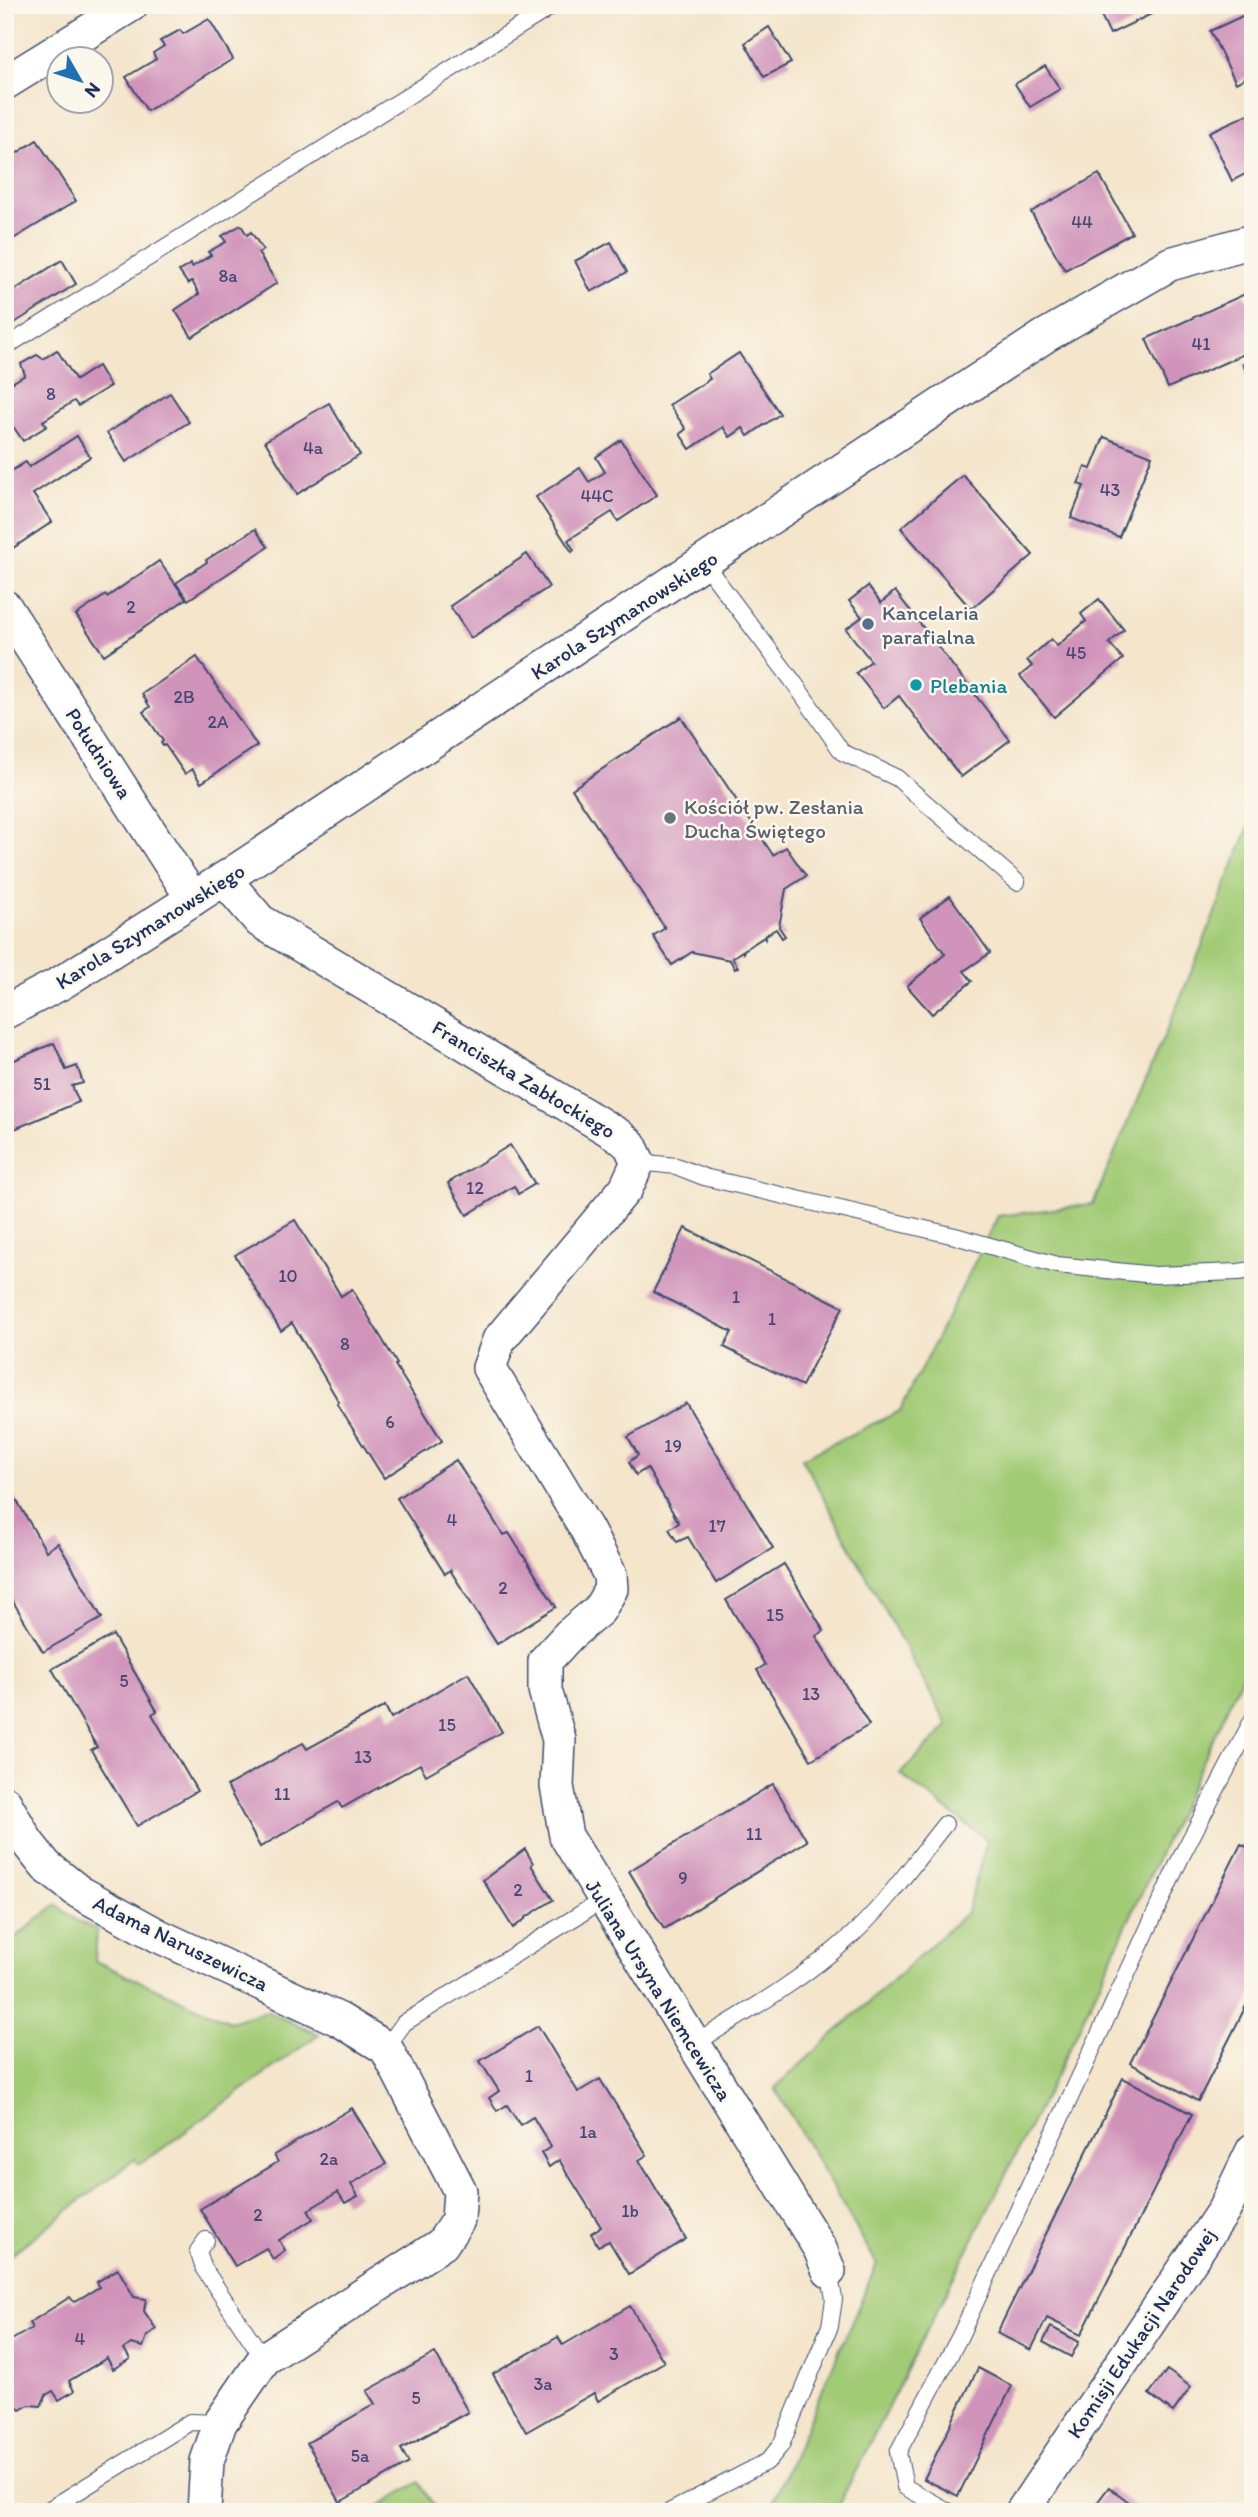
<svg xmlns="http://www.w3.org/2000/svg" width="1258" height="2517" font-family="Itim,sans-serif">
<style>
.green{fill:#a2cb76;stroke:#5e7d6a;stroke-width:2}
.building{fill:#d093ba}
.lines{fill:none;stroke-linecap:round;stroke-linejoin:round}
.lane-casing{stroke:#3c4a6e;stroke-width:18}
.street-casing{stroke:#3c4a6e;stroke-width:36}
.lane{stroke:#fff;stroke-width:16}
.street{stroke:#fff;stroke-width:33}
.service-dot{fill:#5c6f8a;stroke:#fbf7ec;stroke-width:2.5}
.culture-dot{fill:#0f9aa8;stroke:#fbf7ec;stroke-width:2.5}
.worship-dot{fill:#6b7280;stroke:#fbf7ec;stroke-width:2.5}
.labels{text-anchor:middle;dominant-baseline:central;stroke-width:5;stroke-linejoin:round;paint-order:stroke}
.number-label{font-size:18px;fill:#484875}
.service-label{font-size:21px;fill:#4e5e75;stroke:#fbf7ec;text-anchor:start}
.street-label{font-size:21px;fill:#1b2f5e;stroke:#fbf7ec}
.culture-label{font-size:21px;fill:#0d838f;stroke:#fbf7ec;text-anchor:start}
.worship-label{font-size:21px;fill:#5b616d;stroke:#fbf7ec;text-anchor:start}
</style>
<rect width="100%" height="100%" fill="#fbf7ec"/>
<filter id="ink" filterUnits="userSpaceOnUse"><feTurbulence type="fractalNoise" baseFrequency=".0143" numOctaves="2"/><feDisplacementMap in="SourceGraphic" scale="14" xChannelSelector="R" yChannelSelector="G"/><feConvolveMatrix kernelMatrix="1 2 1 2 8 2 1 2 1" color-interpolation-filters="sRGB"/></filter>
<filter id="wash" filterUnits="userSpaceOnUse"><feTurbulence type="fractalNoise" baseFrequency=".00686" numOctaves="4" result="noise"/><feDisplacementMap in="SourceGraphic" scale="28" xChannelSelector="R" yChannelSelector="G"/><feGaussianBlur stdDeviation="1.57" result="paint"/><feColorMatrix in="noise" values="0 0 0 0 0 0 0 0 0 0 0 0 0 0 0 0 0 1.4 0 .05"/><feComposite in="paint" operator="in"/></filter>
<g filter="url(#wash)">
<rect width="100%" height="100%" fill="#f4e5cb"/>
<g class="green">
<polygon points="1253,816 1253,1652 1070,2047 835,2512 769,2512 877,2264 775,2088 967,1912 987,1840 900,1774 948,1726 802,1458 900,1411 998,1216 1093,1204 1196,961"/>
<polygon points="56,1905 78,1921 97,1930 95,1961 230,2022 266,2011 319,2034 155,2154 139,2164 135,2159 5,2259 5,1946"/>
<polygon points="419,2482 437,2512 369,2512"/>
</g>
<g id="blocks">
<g class="building">
<polygon points="1096,5 1170,5 1110,34"/>
<polygon points="1253,11 1253,74 1236,83 1210,31"/>
<polygon points="209,19 233,59 147,111 126,77 156,59 153,53 164,46 160,41 180,30 183,34"/>
<polygon points="769,27 791,63 764,77 745,43"/>
<polygon points="1045,66 1060,89 1030,107 1015,84"/>
<polygon points="1253,112 1253,170 1232,181 1209,132"/>
<polygon points="37,140 76,201 5,244 5,161"/>
<polygon points="1099,174 1132,233 1065,270 1031,212"/>
<polygon points="241,225 247,235 251,232 263,250 258,253 277,283 192,337 175,310 199,294 192,281 188,284 179,271 191,264 192,267 211,255 208,252 226,242 222,236"/>
<polygon points="611,242 627,272 591,292 575,261"/>
<polygon points="62,260 76,284 5,329 5,296"/>
<polygon points="1245,294 1253,312 1253,350 1168,388 1146,339"/>
<polygon points="57,350 76,380 98,366 110,386 78,406 74,401 43,421 47,426 23,441 6,416 13,413 5,401 5,387 25,375 21,364 37,355 43,359"/>
<polygon points="739,353 780,414 748,436 743,428 730,437 723,427 690,449 680,434 686,429 669,405 710,379 707,374"/>
<polygon points="1253,361 1253,388 1243,364"/>
<polygon points="170,393 189,422 126,462 107,433"/>
<polygon points="329,403 360,455 297,494 265,441"/>
<polygon points="77,436 90,457 33,494 52,522 13,548 5,535 5,475 26,462 29,467"/>
<polygon points="1104,437 1152,456 1119,537 1071,518 1084,486 1078,484 1085,467 1091,469"/>
<polygon points="621,440 657,495 618,521 612,512 568,540 574,550 572,552 536,497 580,468 589,482 605,472 596,457"/>
<polygon points="963,475 1033,555 971,609 901,528"/>
<polygon points="255,529 268,547 188,600 176,583 207,562 206,560"/>
<polygon points="527,554 549,587 471,638 450,606"/>
<polygon points="159,561 186,599 104,655 76,615 106,595 107,597"/>
<polygon points="868,586 881,603 895,591 1010,740 961,777 899,696 884,708 856,673 871,661 846,629 862,617 849,601"/>
<polygon points="1099,599 1124,630 1109,643 1123,659 1054,717 1020,676 1032,666 1027,660 1051,639 1057,646 1086,621 1081,614"/>
<polygon points="197,657 257,746 201,783 192,769 185,774 165,745 163,746 161,743 163,741 143,712 150,707 142,694"/>
<polygon points="681,717 773,855 786,847 806,876 786,889 779,927 785,936 782,938 776,929 766,935 765,939 764,937 744,950 743,953 742,951 732,958 738,967 735,969 730,960 692,952 672,965 653,936 665,928 572,789"/>
<polygon points="950,896 990,953 964,971 972,981 932,1014 907,986 945,954 920,918"/>
<polygon points="54,1043 66,1070 77,1066 83,1083 72,1086 79,1102 5,1133 5,1064"/>
<polygon points="510,1145 535,1184 518,1194 514,1186 467,1215 448,1183"/>
<polygon points="295,1220 341,1296 352,1289 397,1364 395,1365 442,1441 384,1478 337,1404 339,1402 292,1323 281,1331 235,1255"/>
<polygon points="685,1228 843,1307 802,1386 724,1347 732,1332 653,1292"/>
<polygon points="686,1403 773,1548 716,1583 688,1537 677,1542 669,1529 679,1523 647,1468 636,1475 629,1462 638,1455 628,1437"/>
<polygon points="456,1460 503,1535 509,1533 556,1607 497,1644 450,1570 445,1574 397,1498"/>
<polygon points="5,1480 46,1551 58,1543 102,1618 43,1652 5,1588"/>
<polygon points="784,1564 824,1631 816,1636 869,1725 811,1760 757,1670 765,1665 726,1600"/>
<polygon points="113,1635 157,1711 152,1714 197,1791 137,1826 91,1750 97,1747 52,1669"/>
<polygon points="468,1673 502,1732 426,1775 420,1764 342,1808 338,1802 260,1847 227,1786 303,1743 307,1749 385,1706 391,1718"/>
<polygon points="773,1784 807,1841 664,1929 629,1871"/>
<polygon points="1241,1844 1253,1850 1253,1992 1198,2101 1130,2063"/>
<polygon points="525,1849 533,1863 531,1865 553,1900 525,1918 525,1919 513,1928 483,1880"/>
<polygon points="538,2026 578,2092 600,2079 647,2155 639,2160 686,2239 629,2274 609,2241 598,2246 591,2233 601,2227 559,2160 549,2167 541,2153 551,2147 533,2117 520,2125 507,2105 497,2111 489,2098 499,2091 480,2061"/>
<polygon points="1123,2078 1192,2114 1081,2335 1047,2318 1031,2350 997,2333"/>
<polygon points="352,2108 386,2164 351,2184 358,2196 345,2203 338,2192 308,2210 313,2219 279,2240 285,2250 273,2259 266,2248 235,2266 200,2209 278,2162 274,2155"/>
<polygon points="118,2269 134,2297 146,2299 144,2311 156,2329 147,2336 143,2347 131,2344 124,2349 130,2359 113,2369 107,2358 69,2381 74,2391 59,2400 53,2391 46,2395 41,2406 29,2405 20,2410 5,2392 5,2344 32,2328 29,2323 70,2297 74,2302 99,2287 97,2282"/>
<polygon points="630,2306 664,2362 598,2401 594,2393 526,2432 493,2374 558,2337 563,2345"/>
<polygon points="1051,2327 1079,2342 1071,2357 1043,2342"/>
<polygon points="435,2353 468,2412 401,2449 409,2463 340,2502 307,2443 375,2404 367,2391"/>
<polygon points="978,2368 1012,2386 958,2496 924,2479"/>
<polygon points="1167,2370 1191,2387 1173,2412 1149,2394"/>
<polygon points="1109,2487 1142,2512 1090,2512"/>
</g>
</g>
</g>
<g filter="url(#ink)">
<use href="#blocks" fill-opacity="0" stroke="#3c4a6e" stroke-width="2"/>
<g class="lines">
<defs>
<g id="lane">
<polyline points="5,347 554,5"/>
<polyline points="703,562 795,684 842,752 897,778 1017,882"/>
<polyline points="638,1162 676,1166 704,1177 955,1236 1057,1265 1155,1275 1238,1272 1253,1270"/>
<path d="M692 2045C747 2012 805 1978 852 1935 887 1903 915 1861 945 1824"/>
<polyline points="386,2048 404,2023 603,1900"/>
<polyline points="206,2240 198,2251 204,2269 264,2359"/>
<polyline points="45,2512 190,2422 220,2423"/>
<polyline points="669,2512 768,2461 781,2445 830,2326 834,2299 829,2271"/>
<polyline points="950,2512 905,2487 898,2452 960,2336 1182,1855 1253,1719"/>
</g>
<g id="street">
<polyline points="5,83 131,5"/>
<polyline points="5,607 193,899"/>
<polyline points="224,879 260,921 618,1135 630,1145 638,1162 626,1188 499,1340 489,1368 587,1530 610,1575 611,1589 599,1610 569,1635 545,1661 545,1690 559,1740 557,1786 566,1836 820,2249 829,2271"/>
<polyline points="5,1012 61,983 224,879 1045,336 1170,264 1253,241"/>
<polyline points="5,1803 27,1842 46,1866 79,1892 159,1936 340,2020 386,2048 460,2191 458,2220 442,2244 264,2359 220,2423 207,2461 204,2512"/>
<polyline points="1022,2512 1224,2210 1253,2150"/>
</g>
</defs>
<use href="#lane" class="lane-casing"/>
<use href="#street" class="street-casing"/>
<use href="#lane" class="lane"/>
<use href="#street" class="street"/>
</g>
</g>
<circle class="service-dot" cx="868" cy="624" r="7"/>
<circle class="culture-dot" cx="916" cy="685" r="7"/>
<circle class="worship-dot" cx="670" cy="818" r="7"/>
<g class="labels">
<g class="number-label">
<text x="1082" y="222">44</text>
<text x="228" y="276">8a</text>
<text x="1201" y="344">41</text>
<text x="51" y="394">8</text>
<text x="313" y="448">4a</text>
<text x="1110" y="490">43</text>
<text x="597" y="496">44C</text>
<text x="131" y="607">2</text>
<text x="1076" y="653">45</text>
<text x="184" y="697">2B</text>
<text x="218" y="722">2A</text>
<text x="42" y="1084">51</text>
<text x="475" y="1188">12</text>
<text x="288" y="1276">10</text>
<text x="736" y="1297">1</text>
<text x="772" y="1319">1</text>
<text x="345" y="1344">8</text>
<text x="390" y="1422">6</text>
<text x="673" y="1446">19</text>
<text x="452" y="1520">4</text>
<text x="717" y="1526">17</text>
<text x="503" y="1588">2</text>
<text x="775" y="1615">15</text>
<text x="124" y="1681">5</text>
<text x="811" y="1694">13</text>
<text x="447" y="1725">15</text>
<text x="363" y="1757">13</text>
<text x="282" y="1794">11</text>
<text x="754" y="1834">11</text>
<text x="683" y="1878">9</text>
<text x="518" y="1890">2</text>
<text x="529" y="2076">1</text>
<text x="588" y="2132">1a</text>
<text x="329" y="2159">2a</text>
<text x="630" y="2211">1b</text>
<text x="258" y="2215">2</text>
<text x="80" y="2339">4</text>
<text x="614" y="2354">3</text>
<text x="543" y="2384">3a</text>
<text x="416" y="2398">5</text>
<text x="360" y="2456">5a</text>
</g>
<g class="service-label">
<text x="882" y="612">Kancelaria<tspan x="882" dy="24">parafialna</tspan></text>
</g>
<g class="street-label">
<text transform="translate(624 615) rotate(-33)">Karola Szymanowskiego</text>
<text transform="translate(99 753) rotate(57)">Południowa</text>
<text transform="translate(150 926) rotate(-32)">Karola Szymanowskiego</text>
<text transform="translate(524 1079) rotate(31)">Franciszka Zabłockiego</text>
<text transform="translate(181 1943) rotate(26)">Adama Naruszewicza</text>
<text transform="translate(659 1990) rotate(58)">Juliana Ursyna Niemcewicza</text>
<text transform="translate(1141 2333) rotate(-56)">Komisji Edukacji Narodowej</text>
</g>
<g class="culture-label">
<text x="930" y="685">Plebania</text>
</g>
<g class="worship-label">
<text x="684" y="806">Kościół pw. Zesłania<tspan x="684" dy="24">Ducha Świętego</tspan></text>
</g>
</g>
<rect width="1258" height="2517" fill="none" stroke="#fbf7ec" stroke-width="28"/>
<g transform="translate(80 80) rotate(129)"><circle r="33" fill="#fbf7ec" stroke="#a1a7b3" stroke-width="2"/>
<path d="M0-5L12 26L0 18L-12 26Z" fill="#1f6fb2"/>
<text y="-10" font-size="19" font-weight="bold" text-anchor="middle" fill="#1b2f5e">N</text>
</g>
</svg>
